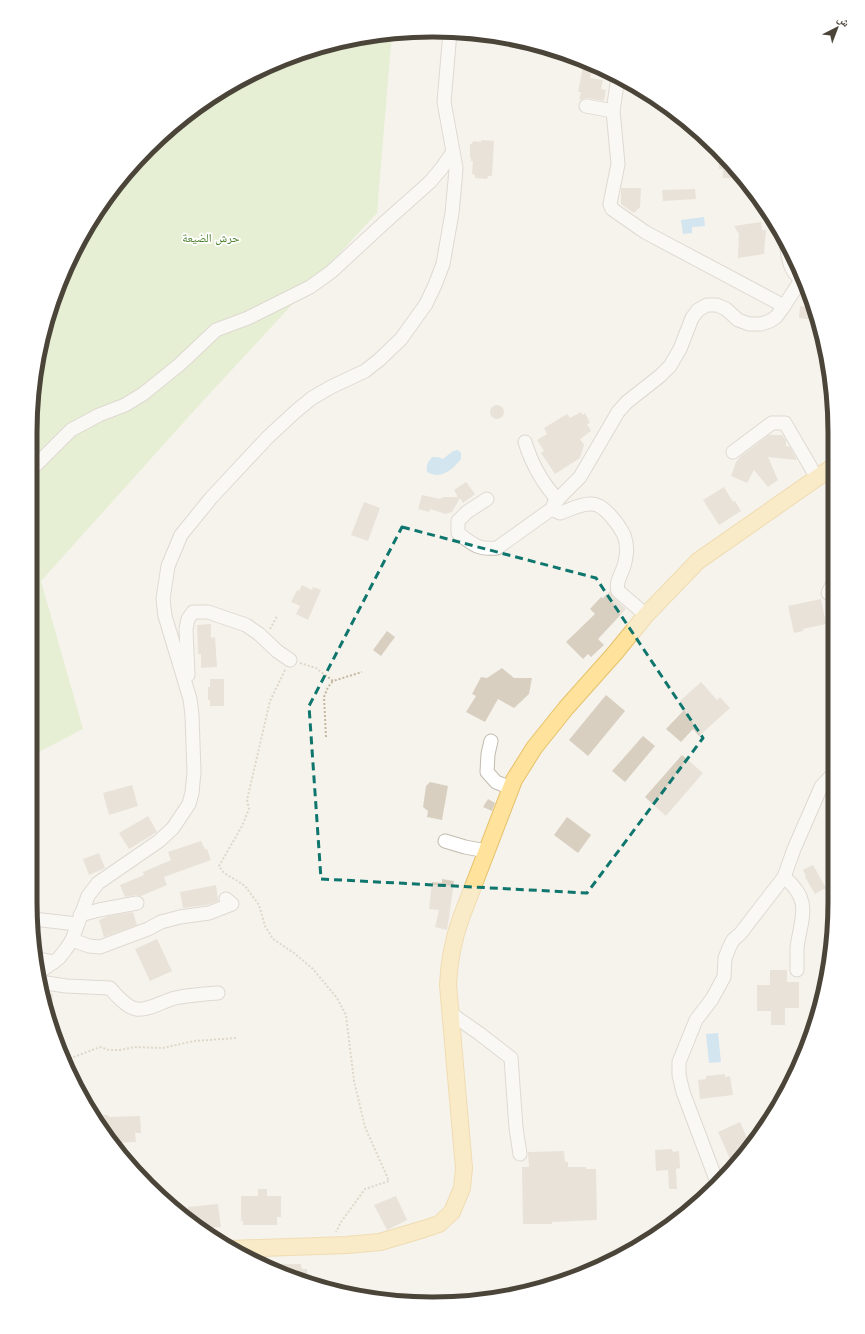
<svg xmlns="http://www.w3.org/2000/svg" width="865" height="1334" font-family="Inter,'Noto Naskh Arabic',sans-serif">
<style>
.green{fill:#d2eab5}
.water{fill:#a9d4f2}
.building{fill:#d8cfc1}
.lines{fill:none;stroke-linecap:round;stroke-linejoin:round}
.minor-casing{stroke:#c2bbae;stroke-width:15}
.major-casing{stroke:#e6c16a;stroke-width:18}
.path{stroke:#c4b79f;stroke-width:2;stroke-dasharray:2 2;stroke-linecap:butt}
.minor{stroke:#fff;stroke-width:13}
.major{stroke:#ffe39c;stroke-width:16}
.marked{fill:none;stroke:#0f766e;stroke-width:3;stroke-dasharray:8 5;stroke-linejoin:round}
.labels{text-anchor:middle;dominant-baseline:central;stroke-width:3.5;stroke-linejoin:round;paint-order:stroke}
.park-label{font-size:12px;fill:#4a7f2a;stroke:#fff}
.rim{fill:none;stroke:#4b4439;stroke-width:5}
</style>
<rect width="100%" height="100%" fill="#f6f3ec"/>
<polygon class="green" points="392,33 377,213 201,403 41,581 83,729 33,755 33,380 44,328 71,255 130,167 187,113 254,72 328,44"/>
<g class="water">
<polygon points="704,217 705,226 692,227 692,233 683,234 681,220"/>
<path d="M458 450 461 453V459C452 470 441 480 427 472 426 465 428 462 432 457H438L443 459 453 451Z"/>
<polygon points="718,1033 721,1062 709,1063 706,1034"/>
</g>
<g class="building">
<polygon points="584,62 593,65 590,78 603,80 601,89 606,90 604,101 587,98 579,100 581,92 578,92"/>
<polygon points="481,140 494,141 492,176 488,176 487,179 475,178 475,175 472,174 473,161 471,161 471,158 470,158 470,144 472,144 473,141 481,142"/>
<polygon points="718,152 722,156 743,178 723,178 723,169 719,169"/>
<polygon points="621,188 641,188 640,207 634,213 621,204"/>
<polygon points="695,189 696,199 663,201 662,190"/>
<polygon points="761,222 762,230 766,230 764,254 738,258 739,234 734,226"/>
<polygon points="800,306 813,308 816,313 815,320 799,318"/>
<circle cx="497" cy="412" r="7"/>
<polygon points="581,412 583,415 585,413 590,423 587,424 591,431 580,439 584,445 580,458 555,474 541,453 544,451 537,440 547,434 544,428 567,414 570,418"/>
<polygon points="769,435 782,435 786,440 786,446 790,447 797,460 768,457 778,480 768,487 754,470 747,483 731,476 736,462 740,457"/>
<polygon points="466,482 475,494 463,503 460,498 452,512 446,514 430,509 429,512 418,509 422,495 440,499 443,497 458,497 454,490"/>
<polygon points="724,487 733,502 735,501 741,511 719,525 703,500"/>
<polygon points="364,502 380,508 368,541 351,535"/>
<polygon points="302,585 312,590 313,587 321,590 308,620 296,614 300,606 291,602 297,590 299,591"/>
<polygon points="610,591 613,597 626,609 598,639 604,645 591,657 588,654 583,659 566,642 595,614 590,609 601,597 603,598"/>
<polygon points="821,599 826,624 803,629 803,631 794,633 788,606"/>
<polygon points="211,624 211,638 215,637 217,667 201,668 201,654 198,654 197,625"/>
<polygon points="387,631 395,637 381,656 373,650"/>
<polygon points="502,668 514,678 532,678 529,694 514,708 498,699 485,722 466,712 476,696 472,694 481,677 487,678"/>
<polygon points="210,679 224,679 224,706 210,706 210,700 208,700 208,687 210,687"/>
<polygon points="701,682 717,700 720,697 730,708 699,736 693,729 681,742 666,729 686,708 680,701"/>
<polygon points="606,695 625,711 588,756 569,740"/>
<polygon points="643,736 655,746 625,782 612,771"/>
<polygon points="682,755 703,773 666,816 645,797"/>
<polygon points="430,782 448,786 442,820 427,817 428,811 423,807 426,786"/>
<polygon points="132,785 138,806 109,815 103,793"/>
<polygon points="488,799 495,803 492,811 483,807"/>
<polygon points="148,816 157,832 129,849 119,833"/>
<polygon points="567,817 591,835 578,853 554,835"/>
<polygon points="201,841 205,849 207,849 211,860 164,877 167,885 141,896 136,895 125,897 120,885 144,875 143,872 171,860 168,852"/>
<polygon points="99,853 105,868 89,875 83,859"/>
<polygon points="813,865 826,888 815,894 805,877 806,876 803,870"/>
<polygon points="442,879 454,881 449,918 447,930 435,927 439,910 429,909 432,882 442,883"/>
<polygon points="216,885 218,901 207,905 183,908 180,892"/>
<polygon points="133,912 137,925 104,937 99,920 109,916"/>
<polygon points="157,939 172,971 150,981 135,949"/>
<polygon points="770,970 787,970 787,982 799,982 799,1008 785,1008 785,1025 771,1025 771,1011 757,1011 757,985 770,985"/>
<polygon points="43,993 53,994 51,1020 49,1021"/>
<polygon points="725,1074 725,1077 730,1076 733,1095 700,1099 698,1080 706,1079 706,1076"/>
<polygon points="98,1115 108,1115 109,1117 140,1116 141,1133 135,1133 136,1142 113,1143 98,1125 95,1119"/>
<polygon points="740,1122 750,1145 746,1152 730,1159 718,1132"/>
<polygon points="672,1149 673,1152 679,1151 680,1168 676,1169 677,1189 669,1189 668,1170 656,1171 655,1150"/>
<polygon points="564,1151 565,1162 568,1162 568,1167 586,1167 586,1169 596,1169 597,1220 552,1222 552,1224 523,1224 522,1167 529,1167 528,1152"/>
<polygon points="258,1189 267,1189 267,1196 281,1196 281,1217 277,1217 277,1225 243,1225 243,1221 241,1221 241,1196 258,1196"/>
<polygon points="396,1196 407,1220 387,1230 374,1205"/>
<polygon points="218,1204 221,1227 200,1229 190,1223 188,1207"/>
<polygon points="287,1264 301,1264 302,1269 307,1269 308,1284 303,1283 265,1266"/>
</g>
<g class="lines">
<defs>
<g id="minor">
<path d="M618 77 613 111 618 164 610 204 612 209 645 232 784 306 801 280C788 268 789 259 786 243"/>
<polyline points="586,106 613,111"/>
<path d="M525 442C531 462 543 484 558 500"/>
<polyline points="733,452 772,423 785,423 817,478"/>
<polyline points="33,468 71,430 99,415 125,405 143,394 179,365 216,330 248,318 310,287 331,272 384,223 430,182 441,169 453,152"/>
<path d="M487 499 467 512 458 521V533C472 544 478 550 497 548L553 508"/>
<polyline points="828,593 833,583"/>
<path d="M646 615 618 591C615 580 623 573 625 562 627 554 627 543 624 535 619 525 604 504 592 504 581 503 570 510 560 513L556 511 553 508 554 503 580 477 618 412 627 402 660 376 670 366 680 349 692 318 698 310 707 305H717L726 309 738 320 749 324H761L770 321 776 317 784 306"/>
<polyline points="188,675 186,629 188,619 193,612 208,612 246,625 259,634 277,651 290,660"/>
<polyline points="491,741 488,754 487,772 496,782 511,788"/>
<polyline points="445,841 465,847 486,851"/>
<path d="M784 877C813 901 801 917 797 948 797 955 797 963 797 970"/>
<polyline points="80,915 99,910 137,903"/>
<polyline points="33,919 77,924"/>
<polyline points="72,940 89,946 100,947 148,929 161,922 180,917 209,913 232,904 226,899"/>
<polyline points="34,958 54,962"/>
<polyline points="38,973 59,958 66,949 72,940 88,896 98,883 159,841 173,828 189,804 192,793 194,772 192,715 190,699 165,616 163,599 168,566 181,535 211,498 268,437 295,412 312,398 331,387 365,371 379,360 401,339 426,304 435,285 443,264 452,213 455,181 456,168 444,102 450,32"/>
<path d="M40 982 66 986 110 988C116 995 126 1007 136 1009 148 1011 163 1001 175 998 189 995 203 994 218 993"/>
<polyline points="450,1013 480,1034 511,1058 516,1128 520,1154"/>
<polyline points="717,1182 683,1092 679,1075 679,1062 696,1020 712,999 724,977 725,958 729,948 733,940 740,934 784,877 794,849 821,787 832,775"/>
</g>
<path id="major" d="M230 1249 347 1245 380 1242 424 1229 439 1224 452 1212 462 1188 464 1168 448 985C449 961 453 940 461 918L514 780 534 748 566 708 615 653 646 615 698 561 834 466"/>
</defs>
<use href="#minor" class="minor-casing"/>
<use href="#major" class="major-casing"/>
<g class="path">
<polyline points="270,629 277,616"/>
<polyline points="300,663 316,668 333,681 362,672"/>
<polyline points="285,670 270,701 247,800 249,809 242,826 219,866 224,873 236,880 245,886 259,905 265,926 273,939 294,953 313,969 337,998 346,1015 354,1081 365,1127 389,1181 365,1189 341,1222 336,1232"/>
<polyline points="326,737 324,697 328,687 333,681"/>
<polyline points="66,1060 100,1047 109,1050 120,1050 135,1047 163,1048 194,1041 237,1038"/>
</g>
<use href="#minor" class="minor"/>
<use href="#major" class="major"/>
</g>
<path d="M0 0H865V1334H0ZM402 527 596 578 703 738 587 893 321 879 309 706Z" fill="#f6f3ec" fill-opacity=".55" fill-rule="evenodd"/>
<path class="marked" d="M402 527 596 578 703 738 587 893 321 879 309 706Z"/>
<g class="labels">
<g class="park-label">
<text x="211" y="237">حرش الضيعة</text>
</g>
</g>
<path d="M0 0H865V1334H0ZM432 37H433A395 395 0 0 1 828 432V902A395 395 0 0 1 433 1297H432A395 395 0 0 1 37 902V432A395 395 0 0 1 432 37Z" fill="#fff" fill-rule="evenodd"/>
<path class="rim" d="M432 37H433A395 395 0 0 1 828 432V902A395 395 0 0 1 433 1297H432A395 395 0 0 1 37 902V432A395 395 0 0 1 432 37Z"/>
<g transform="translate(837 28) rotate(42)" stroke="#ffffff" stroke-width="3" paint-order="stroke">
<path d="M0-3L7 15L0 10L-7 15Z" fill="#4b4439"/>
<text y="-6" font-size="11" font-weight="bold" text-anchor="middle" fill="#4b4439">ش</text>
</g>
</svg>
